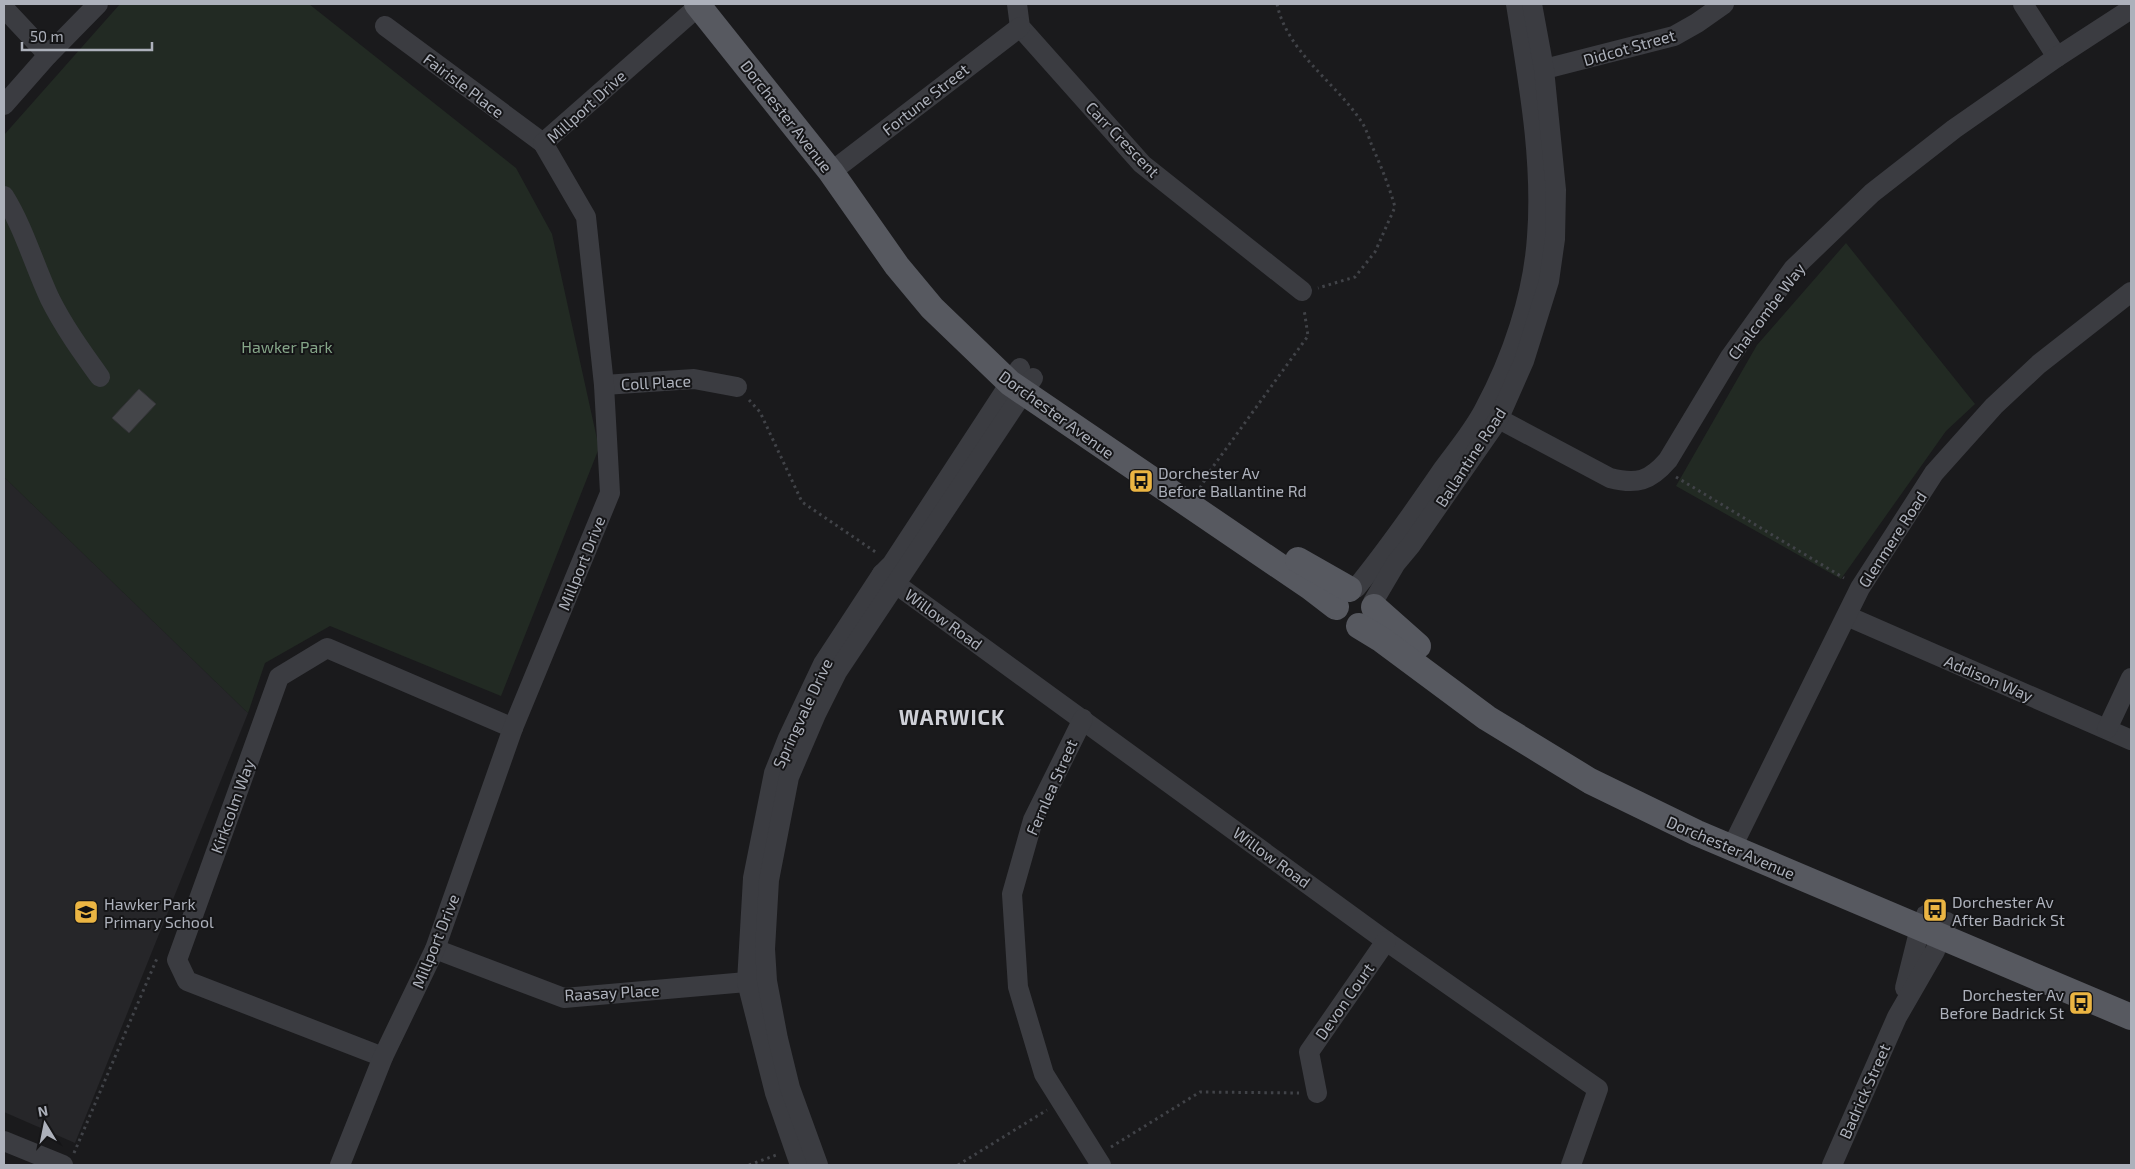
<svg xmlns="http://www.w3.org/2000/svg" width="2135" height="1169" font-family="'Exo 2',sans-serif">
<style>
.built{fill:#262629}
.green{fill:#222a23}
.building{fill:#444549;stroke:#343438}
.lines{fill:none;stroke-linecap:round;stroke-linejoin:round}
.path{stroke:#414348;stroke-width:3;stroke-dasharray:2.5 4;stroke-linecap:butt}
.minor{stroke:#3b3c41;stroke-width:20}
.major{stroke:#575960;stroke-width:26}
.labels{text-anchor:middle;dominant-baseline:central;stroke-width:4;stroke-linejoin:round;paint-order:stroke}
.street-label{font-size:16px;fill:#adb1bb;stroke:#151517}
.park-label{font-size:16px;fill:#85a588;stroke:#151517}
.poi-label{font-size:16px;fill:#adb1bb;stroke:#151517;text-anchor:start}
.district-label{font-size:21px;font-weight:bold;letter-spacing:1px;fill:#ced0d7;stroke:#151517}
</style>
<rect width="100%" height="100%" fill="#1a1a1c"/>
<polygon class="built" points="4,477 248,713 75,1143 4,1112"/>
<g class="green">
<polygon points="120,4 309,4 516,168 552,234 599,448 501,696 330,626 265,663 248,713 4,477 4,135"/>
<polygon points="1846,243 1975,404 1946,431 1841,579 1676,486 1757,345"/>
</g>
<polygon class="building" points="139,389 156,404 129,433 112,418"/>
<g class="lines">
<g class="path">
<path d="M1277 4C1287 52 1335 82 1361 121 1366 128 1369 138 1372 146 1381 166 1389 186 1395 207L1375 252 1355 277 1318 288"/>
<polyline points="749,400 760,412 802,502 877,553"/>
<polyline points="1676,477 1844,578"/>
<polyline points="1200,488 1212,468 1308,336 1304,309"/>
<polyline points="1111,1147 1200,1092 1299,1093"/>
<polyline points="74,1153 158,956"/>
<polyline points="749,1165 779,1154"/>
<polyline points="958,1165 1047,1110"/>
</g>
<g class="minor">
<polyline points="1017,4 1020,27 1142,164 1302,291"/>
<polyline points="2023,4 2057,57"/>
<polyline points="4,8 48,55"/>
<polyline points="385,26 543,143"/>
<polyline points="1533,72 1674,36 1697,23 1724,4"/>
<polyline points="4,105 48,55 98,4"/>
<polyline points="831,172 1020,27"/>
<path d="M4 196C24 228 34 265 50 299 64 327 82 352 100 377"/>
<polyline points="604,385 694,379 737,387"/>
<path d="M1484 411 1610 478C1637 485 1650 481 1668 460L1730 357 1793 269 1872 193 1954 129 2057 57 2131 9"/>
<polyline points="882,574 1386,941 1598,1089 1571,1165"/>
<path d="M1356 588C1387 550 1415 510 1443 469 1457 450 1473 431 1484 410 1512 358 1533 296 1537 237 1543 160 1528 80 1516 4"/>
<polyline points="1373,602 1396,563 1411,545 1498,420 1524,361 1549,281 1555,239 1556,190 1544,69 1532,4"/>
<polyline points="1847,616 2131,740"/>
<polyline points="1083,719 1033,820 1012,894 1018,987 1044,1074 1101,1165"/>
<polyline points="2107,729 2131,678"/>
<polyline points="1732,847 1860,588 1934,473 1994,406 2039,364 2131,292"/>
<polyline points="435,949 564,998 758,981"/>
<polyline points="1905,988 1920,928 1926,915"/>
<polyline points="383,1057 187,981 177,960 279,677 327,648 513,728"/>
<polyline points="1317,1093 1309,1052 1386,941"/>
<polyline points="4,1141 63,1165"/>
<polyline points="340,1165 383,1057 435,949 513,728 610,493 604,385 586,217 543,143 701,4"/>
<polyline points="800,1165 775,1093 747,982 753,878 774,773 788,738 823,664 882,574 892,564 1020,368"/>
<polyline points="818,1165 790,1088 778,1039 767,981 765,949 769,880 789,777 816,714 837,672 1033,378"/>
<polyline points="1832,1165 1897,1017 1935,951 1947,922"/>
</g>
<g class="major">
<polyline points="697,4 831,172 897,266 932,308 1010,383 1310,587 1336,607"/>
<polyline points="1298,560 1349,589"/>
<polyline points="1374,607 1418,646"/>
<polyline points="1359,626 1382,640 1487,718 1590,781 1697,833 2131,1017"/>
</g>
</g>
<defs>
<symbol id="bus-square" viewBox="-11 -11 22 22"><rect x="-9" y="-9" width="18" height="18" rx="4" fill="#ebb543" stroke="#151517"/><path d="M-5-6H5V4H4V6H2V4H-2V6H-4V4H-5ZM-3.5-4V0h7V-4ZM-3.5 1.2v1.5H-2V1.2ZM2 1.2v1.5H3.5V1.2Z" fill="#111"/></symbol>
<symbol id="school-square" viewBox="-11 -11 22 22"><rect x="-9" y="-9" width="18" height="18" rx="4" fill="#ebb543" stroke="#151517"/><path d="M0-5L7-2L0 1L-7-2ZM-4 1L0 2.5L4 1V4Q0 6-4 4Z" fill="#111"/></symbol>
</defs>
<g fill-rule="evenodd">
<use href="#bus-square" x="1127" y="467" width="28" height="28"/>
<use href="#bus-square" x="1921" y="896" width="28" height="28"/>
<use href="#school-square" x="72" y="898" width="28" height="28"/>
<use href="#bus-square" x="2067" y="989" width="28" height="28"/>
</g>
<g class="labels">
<g class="street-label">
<text transform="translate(1629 47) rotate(-16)">Didcot Street</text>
<text transform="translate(464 85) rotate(37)">Fairisle Place</text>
<text transform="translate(925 99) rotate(-38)">Fortune Street</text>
<text transform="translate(586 106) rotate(-42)">Millport Drive</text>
<text transform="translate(787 116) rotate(52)">Dorchester Avenue</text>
<text transform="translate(1123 139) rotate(46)">Carr Crescent</text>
<text transform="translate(1766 311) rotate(-53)">Chalcombe Way</text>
<text transform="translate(656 382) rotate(-3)">Coll Place</text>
<text transform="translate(1057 414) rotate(36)">Dorchester Avenue</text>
<text transform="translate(1470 457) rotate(-57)">Ballantine Road</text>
<text transform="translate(1892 539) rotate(-57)">Glenmere Road</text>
<text transform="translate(581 563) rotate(-68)">Millport Drive</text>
<text transform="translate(944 619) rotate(36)">Willow Road</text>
<text transform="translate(1989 678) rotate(23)">Addison Way</text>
<text transform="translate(802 713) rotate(-65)">Springvale Drive</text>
<text transform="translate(1051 787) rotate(-66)">Fernlea Street</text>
<text transform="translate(232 806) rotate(-70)">Kirkcolm Way</text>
<text transform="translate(1731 847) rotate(23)">Dorchester Avenue</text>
<text transform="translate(1272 857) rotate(36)">Willow Road</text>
<text transform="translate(435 941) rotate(-68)">Millport Drive</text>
<text transform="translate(612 992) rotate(-3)">Raasay Place</text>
<text transform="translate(1344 1001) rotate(-55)">Devon Court</text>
<text transform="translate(1864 1091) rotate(-66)">Badrick Street</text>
</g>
<g class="park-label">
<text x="287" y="346">Hawker Park</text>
</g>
<g class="poi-label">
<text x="1158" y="472">Dorchester Av<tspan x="1158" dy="18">Before Ballantine Rd</tspan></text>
<text x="1952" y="901">Dorchester Av<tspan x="1952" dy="18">After Badrick St</tspan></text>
<text x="104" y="903">Hawker Park<tspan x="104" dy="18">Primary School</tspan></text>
<text x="2064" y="994" text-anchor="end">Dorchester Av<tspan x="2064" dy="18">Before Badrick St</tspan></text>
</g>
<g class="district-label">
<text x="952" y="716">WARWICK</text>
</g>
</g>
<rect width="2135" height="1169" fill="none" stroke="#adb1bb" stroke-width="10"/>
<g transform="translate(45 1124) rotate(350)" stroke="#151517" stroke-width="4" paint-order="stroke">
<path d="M0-4L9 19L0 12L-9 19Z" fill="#adb1bb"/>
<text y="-8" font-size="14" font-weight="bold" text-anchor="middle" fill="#adb1bb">N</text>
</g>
<path d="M22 42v8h130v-8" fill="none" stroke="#adb1bb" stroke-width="2.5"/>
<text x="30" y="42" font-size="15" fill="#adb1bb" stroke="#151517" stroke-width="4" paint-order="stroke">50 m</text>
</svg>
